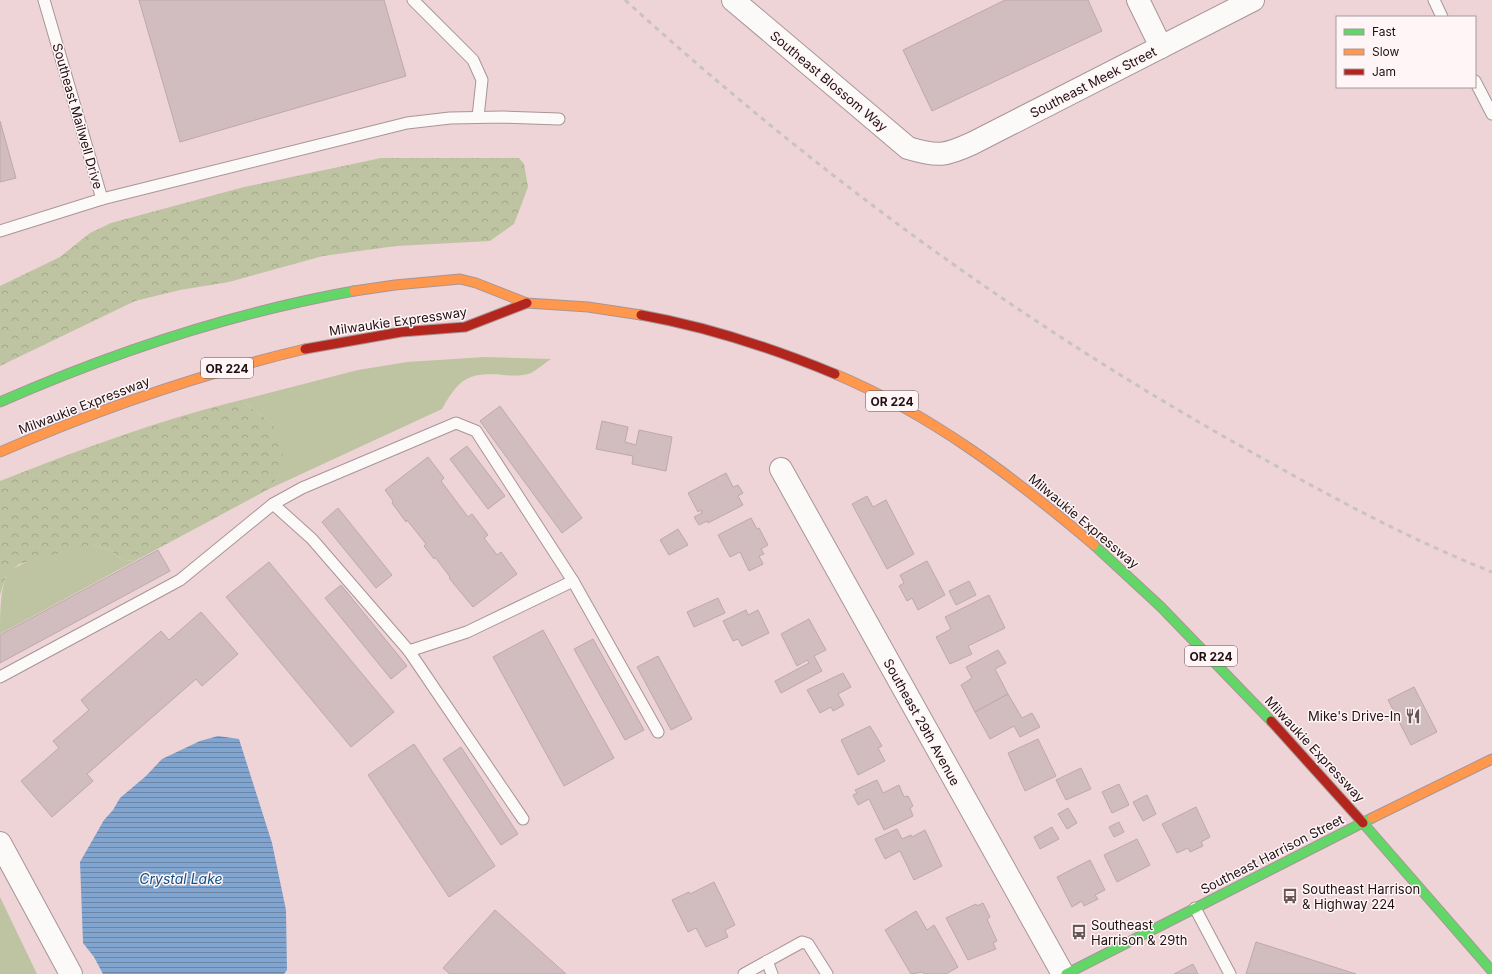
<svg xmlns="http://www.w3.org/2000/svg" width="1492" height="974" font-family="Inter,sans-serif">
<style>
.green{fill:#bec4a1}
.forest{fill:url(#forest-crowns)}
.water{fill:url(#water-rules)}
.building{fill:#d1bdbf;stroke:#bda9ab}
.lines{fill:none;stroke-linecap:round;stroke-linejoin:round}
.lane-casing{stroke:#a89597;stroke-width:13}
.street-casing{stroke:#a89597;stroke-width:24}
.fast-casing{stroke:#a89597;stroke-width:11}
.slow-casing{stroke:#a89597;stroke-width:11}
.jam-casing{stroke:#a89597;stroke-width:11}
.lane{stroke:#fcf9f9;stroke-width:11}
.street{stroke:#fcf9f9;stroke-width:22}
.fast{stroke:#63d668;stroke-width:9}
.slow{stroke:#ff974d;stroke-width:9}
.jam{stroke:#b3261e;stroke-width:9}
.rail{stroke:#c9c2c2;stroke-width:3;stroke-dasharray:5 5;stroke-linecap:butt}
.labels{text-anchor:middle;dominant-baseline:central;stroke-width:3;stroke-linejoin:round;paint-order:stroke}
.shield{fill:#fff5f6;stroke:#635557;stroke-width:1}
.shield-label{font-size:12px;font-weight:bold;fill:#201013}
.street-label{font-size:13px;fill:#201013;stroke:#fff5f6}
.poi-label{font-size:13px;fill:#201013;stroke:#fff5f6;text-anchor:start}
.water-label{font-size:14px;font-style:italic;fill:#0d528b;stroke:#fff5f6}
</style>
<defs>
<pattern id="forest-crowns" width="20" height="18" patternUnits="userSpaceOnUse"><rect width="20" height="18" fill="#bec4a1"/><path d="M2 6a3 3 0 1 1 6 0M12 15a3 3 0 1 1 6 0" fill="none" stroke="#a3a78a"/></pattern>
<pattern id="water-rules" width="6" height="5" patternUnits="userSpaceOnUse"><rect width="6" height="5" fill="#82a5d0"/><path d="M0 2.5h6" fill="none" stroke="#6a85a8"/></pattern>
</defs>
<rect width="100%" height="100%" fill="#eed4d6"/>
<g class="green">
<path d="M485 357 551 359C545 363 538 369 531 373 523 376 512 376 503 375 468 372 459 379 442 409L269 489 282 471 272 423 241 400 358 370 407 362Z"/>
<path d="M94 545 110 550 123 560 135 561 0 634C0 616 0 593 6 576 17 558 73 550 94 545Z"/>
<polygon points="0,897 37,974 0,974"/>
</g>
<g class="forest">
<polygon points="381,158 519,158 524,164 528,187 514,224 490,241 396,246 323,256 229,282 180,290 135,301 0,366 0,286 60,257 90,233 111,223 244,187"/>
<path d="M241 400 272 423 283 447 282 471 269 489 135 561 123 560 110 550 94 545 45 557 19 564 6 576 0 595V481C79 450 158 420 241 400Z"/>
</g>
<polygon class="water" points="218,736 239,739 272,843 286,910 287,970 284,974 103,974 94,957 83,943 80,862 104,820 113,810 120,798 146,776 162,759 200,741"/>
<g class="building">
<polygon points="139,0 384,0 406,76 180,142"/>
<polygon points="1005,0 1088,0 1102,31 932,111 903,50"/>
<polygon points="0,121 16,178 0,182"/>
<polygon points="500,406 582,518 562,533 480,421"/>
<polygon points="602,421 628,427 625,442 636,445 639,430 672,437 666,471 632,464 633,456 596,449"/>
<polygon points="467,446 505,496 488,509 450,459"/>
<polygon points="428,457 444,478 441,481 468,517 472,514 488,535 484,538 497,555 501,552 517,574 473,607 449,578 450,577 435,557 434,559 424,546 426,544 407,520 406,522 392,503 393,501 385,490"/>
<polygon points="726,473 733,487 738,485 743,493 738,496 743,505 708,523 707,521 699,525 694,517 702,513 701,510 698,512 688,493"/>
<polygon points="867,496 873,507 886,500 914,554 887,569 852,504"/>
<polygon points="338,508 392,575 376,588 322,522"/>
<polygon points="751,518 757,529 759,528 768,545 761,549 764,554 759,556 763,564 749,571 740,552 730,557 718,535"/>
<polygon points="678,529 688,545 669,555 660,540"/>
<polygon points="158,550 170,571 0,663 0,635"/>
<polygon points="927,561 945,595 918,610 912,598 907,601 899,586 904,583 900,575"/>
<polygon points="269,562 394,712 351,747 226,597"/>
<polygon points="969,581 976,595 956,605 949,591"/>
<polygon points="341,585 407,666 391,679 325,598"/>
<polygon points="989,595 1005,628 968,646 972,654 950,664 936,637 951,629 945,617"/>
<polygon points="718,598 725,613 694,627 687,612"/>
<polygon points="746,610 748,615 758,610 769,633 742,646 738,639 733,641 723,621"/>
<polygon points="201,612 238,654 202,686 196,679 87,774 93,781 52,817 21,781 59,748 53,741 89,710 81,700 161,631 169,640"/>
<polygon points="809,619 826,650 814,656 822,671 781,693 775,681 809,663 807,660 797,666 781,634"/>
<polygon points="543,630 614,758 564,786 493,657"/>
<polygon points="593,639 644,730 625,740 574,649"/>
<polygon points="998,650 1006,663 995,669 1008,694 975,712 961,685 972,678 966,667"/>
<polygon points="658,656 692,719 671,730 637,667"/>
<polygon points="843,673 851,687 838,694 844,705 833,711 831,707 820,713 807,690"/>
<polygon points="1414,687 1437,732 1411,745 1388,700"/>
<polygon points="1008,694 1022,718 1032,713 1040,727 1020,737 1014,726 990,739 975,712"/>
<polygon points="870,726 882,746 878,748 885,761 858,775 841,740"/>
<polygon points="1038,739 1056,776 1025,791 1008,753"/>
<polygon points="414,744 495,866 449,897 368,775"/>
<polygon points="461,747 518,834 501,845 443,759"/>
<polygon points="1081,768 1091,789 1066,800 1056,780"/>
<polygon points="877,780 883,793 899,785 904,797 908,796 913,806 910,808 913,816 884,830 869,799 858,805 853,795 857,793 855,790"/>
<polygon points="1119,784 1129,805 1112,813 1102,792"/>
<polygon points="1147,795 1156,814 1143,821 1133,802"/>
<polygon points="1196,807 1210,837 1201,842 1203,846 1190,852 1188,848 1177,853 1162,824"/>
<polygon points="1068,808 1077,823 1067,829 1058,814"/>
<polygon points="1119,822 1124,832 1114,837 1109,827"/>
<polygon points="1052,827 1059,839 1040,849 1034,837"/>
<polygon points="897,829 902,839 911,835 912,837 925,830 942,866 914,880 900,851 885,859 875,839"/>
<polygon points="1137,839 1150,865 1117,882 1104,855"/>
<polygon points="1090,860 1105,890 1095,895 1098,899 1084,906 1082,901 1072,907 1057,877"/>
<polygon points="714,882 735,925 725,930 728,937 706,947 696,928 688,932 672,900 689,892 690,894"/>
<polygon points="983,903 990,917 987,919 997,941 993,943 996,949 968,960 946,918 976,904 977,906"/>
<polygon points="495,910 566,974 450,974 443,968"/>
<polygon points="916,911 927,930 934,925 958,967 946,974 924,974 923,972 911,974 885,930"/>
<polygon points="1256,942 1356,974 1246,974"/>
<polygon points="1193,964 1198,974 1174,974"/>
</g>
<g class="lines">
<defs>
<g id="lane">
<polyline points="413,0 473,60 482,80 478,117"/>
<polyline points="1434,0 1442,17"/>
<polyline points="1475,81 1492,114"/>
<polyline points="102,199 407,123 450,118 504,117 559,119"/>
<polyline points="0,231 102,199 44,0"/>
<polyline points="273,504 312,539 409,651 523,819"/>
<polyline points="409,651 467,632 573,581"/>
<polyline points="0,677 180,580 273,504 302,488 456,423 476,431 573,581 658,732"/>
<polyline points="1195,908 1230,974"/>
<polyline points="767,961 772,974"/>
<polyline points="744,974 802,942 808,944 827,974"/>
</g>
<g id="street">
<path d="M733 0 908 148C938 157 945 156 973 143L1253 0"/>
<polyline points="1138,0 1161,47"/>
<polyline points="781,469 1063,974"/>
<polyline points="0,843 71,974"/>
</g>
<g id="fast">
<path d="M0 402C114 352 231 313 354 291"/>
<polyline points="1094,545 1161,607 1271,721"/>
<polyline points="1363,823 1492,971"/>
<polyline points="1066,974 1372,818"/>
</g>
<g id="slow">
<polyline points="354,291 395,285 460,279 476,283 527,303 588,307 641,315"/>
<path d="M835 374C931 414 1015 478 1094 545"/>
<path d="M0 452C99 409 200 374 305 349"/>
<polyline points="1372,818 1492,759"/>
</g>
<g id="jam">
<path d="M641 315C709 327 772 348 835 374"/>
<polyline points="305,349 401,332 465,327 527,303"/>
<polyline points="1271,721 1363,823"/>
</g>
</defs>
<use href="#lane" class="lane-casing"/>
<use href="#street" class="street-casing"/>
<use href="#fast" class="fast-casing"/>
<use href="#slow" class="slow-casing"/>
<use href="#jam" class="jam-casing"/>
<use href="#lane" class="lane"/>
<use href="#street" class="street"/>
<use href="#fast" class="fast"/>
<use href="#slow" class="slow"/>
<use href="#jam" class="jam"/>
<path class="rail" d="M625 0C812 170 1010 315 1230 440 1315 488 1401 536 1492 572"/>
</g>
<defs>
<symbol id="restaurant-bare" viewBox="-9 -9 18 18"><path d="M-5-6h1v4h1v-4h1v4h1v-4h1v5L-1.5 .5V6h-2V.5L-5-1ZM5-6V6H3V1.5H1.5Q1.5-4 5-6Z" fill="#685557" stroke="#fff5f6" stroke-width="2.5" paint-order="stroke"/></symbol>
<symbol id="bus-bare" viewBox="-9 -9 18 18"><path d="M-5-6H5V4H4V6H2V4H-2V6H-4V4H-5ZM-3.5-4V0h7V-4ZM-3.5 1.2v1.5H-2V1.2ZM2 1.2v1.5H3.5V1.2Z" fill="#685557" stroke="#fff5f6" stroke-width="2.5" paint-order="stroke"/></symbol>
</defs>
<g fill-rule="evenodd">
<use href="#restaurant-bare" x="1402" y="705" width="22" height="22"/>
<use href="#bus-bare" x="1279" y="885" width="22" height="22"/>
<use href="#bus-bare" x="1068" y="921" width="22" height="22"/>
</g>
<g class="labels">
<g class="shield">
<rect x="201" y="358" width="52" height="20" rx="3"/>
<rect x="866" y="391" width="52" height="20" rx="3"/>
<rect x="1185" y="646" width="52" height="20" rx="3"/>
</g>
<g class="shield-label">
<text x="227" y="368">OR 224</text>
<text x="892" y="401">OR 224</text>
<text x="1211" y="656">OR 224</text>
</g>
<g class="street-label">
<text transform="translate(829 81) rotate(40)">Southeast Blossom Way</text>
<text transform="translate(1093 82) rotate(-27)">Southeast Meek Street</text>
<text transform="translate(78 116) rotate(74)">Southeast Mailwell Drive</text>
<text transform="translate(398 321) rotate(-8)">Milwaukie Expressway</text>
<text transform="translate(84 405) rotate(-21)">Milwaukie Expressway</text>
<text transform="translate(1084 521) rotate(40)">Milwaukie Expressway</text>
<text transform="translate(922 722) rotate(61)">Southeast 29th Avenue</text>
<text transform="translate(1315 749) rotate(47)">Milwaukie Expressway</text>
<text transform="translate(1272 854) rotate(-27)">Southeast Harrison Street</text>
</g>
<g class="poi-label">
<text x="1401" y="716" text-anchor="end">Mike's Drive-In</text>
<text x="1302" y="889">Southeast Harrison<tspan x="1302" dy="15">&amp; Highway 224</tspan></text>
<text x="1091" y="925">Southeast<tspan x="1091" dy="15">Harrison &amp; 29th</tspan></text>
</g>
<g class="water-label">
<text x="181" y="878">Crystal Lake</text>
</g>
</g>
<rect x="1336" y="16" width="140" height="72" fill="#fff5f6" stroke="#a6999b"/>
<rect x="1344" y="29" width="20" height="6" fill="#63d668" stroke="#a6999b"/>
<text x="1372" y="36" font-size="12" fill="#201013">Fast</text>
<rect x="1344" y="49" width="20" height="6" fill="#ff974d" stroke="#a6999b"/>
<text x="1372" y="56" font-size="12" fill="#201013">Slow</text>
<rect x="1344" y="69" width="20" height="6" fill="#b3261e" stroke="#a6999b"/>
<text x="1372" y="76" font-size="12" fill="#201013">Jam</text>
</svg>
